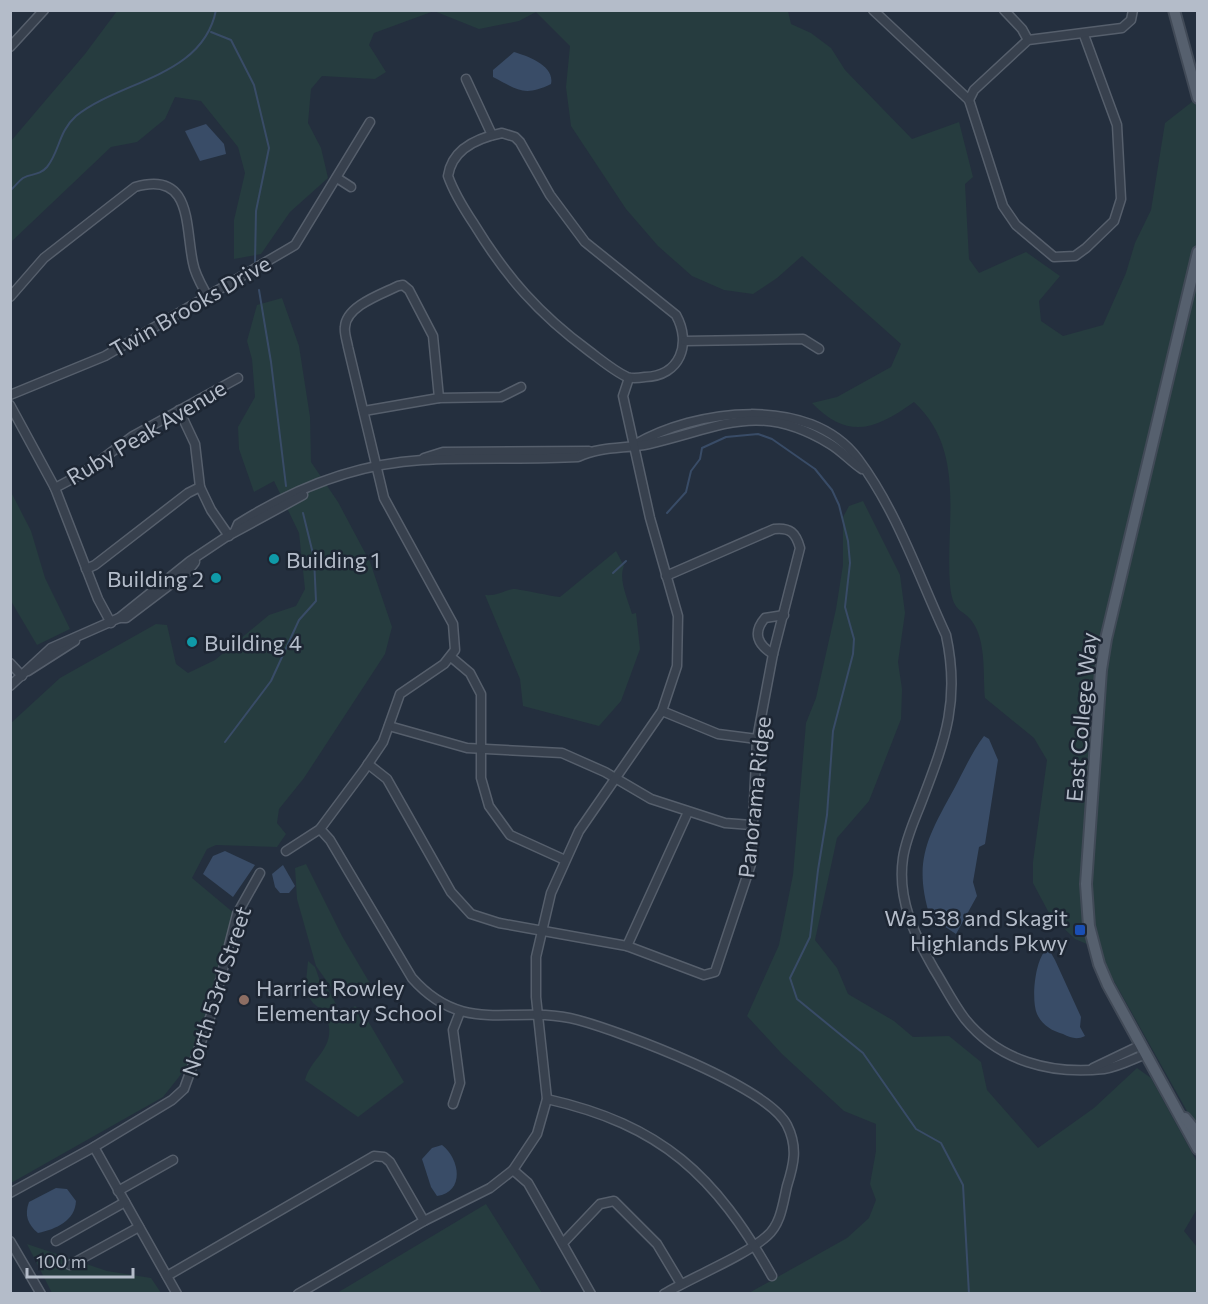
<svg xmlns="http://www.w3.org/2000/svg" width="1208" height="1304" font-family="Commissioner,sans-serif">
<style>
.green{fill:#263c3f}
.water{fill:#394c67}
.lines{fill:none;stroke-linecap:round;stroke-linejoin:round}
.stream{stroke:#394c67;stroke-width:2}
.minor-casing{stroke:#565f6c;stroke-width:11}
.major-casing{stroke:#414a57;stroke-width:14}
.minor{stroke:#38414e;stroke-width:8}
.major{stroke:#56606e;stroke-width:10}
.culture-dot{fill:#0f9aa8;stroke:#1d2633;stroke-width:2}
.transit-dot{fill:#1a4fb4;stroke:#1d2633;stroke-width:2}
.education-dot{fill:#8d6e63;stroke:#1d2633;stroke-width:2}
.labels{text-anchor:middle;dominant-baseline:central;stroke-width:5;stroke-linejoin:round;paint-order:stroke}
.street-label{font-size:22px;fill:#b4bcc9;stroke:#1d2633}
.poi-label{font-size:22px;fill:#b4bcc9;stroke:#1d2633;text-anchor:start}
</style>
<rect width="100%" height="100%" fill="#242f3e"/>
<g class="green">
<path d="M117 11H788L791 24 811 33 831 48 845 70 912 139 959 122 973 177 965 184 969 259 979 273 1026 252 1060 276 1039 301 1041 321 1063 336 1103 325 1126 273 1135 243 1151 210 1165 123 1197 98V1129L1105 965 1101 950 1075 939 1050 915 1033 883V862L1047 760 1034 738 985 698C983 676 986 646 975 626 965 607 953 617 950 585 945 521 967 451 914 402 876 429 849 441 812 403L837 397 891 367 901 344 802 256 777 278 753 294 724 290 692 276 658 246 626 209 571 126 566 87 570 46 536 12 519 21 479 29 434 11 374 33 369 45 386 72 375 79 322 76 311 89 308 123 321 148 328 178 290 212 261 254 234 259V220L245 173 238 147 201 101 175 97 165 119 137 142 111 147 11 242V141L85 54Z"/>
<polygon points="282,298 299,346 310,417 311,462 338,502 370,562 392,627 385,654 304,778 279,809 277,823 286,834 277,847 216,845 207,849 192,878 235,914 206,1024 186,1068 163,1097 11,1183 11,723 60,678 156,624 167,625 176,664 188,673 215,660 269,615 296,606 305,589 299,533 274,481 254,492 239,449 238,427 255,397 252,359 247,341 257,305"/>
<polygon points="11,492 31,531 45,578 70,629 37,645 11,601"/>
<polygon points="863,501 900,575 905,613 898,662 902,689 901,719 869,801 837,838 815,940 837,968 848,994 894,1021 913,1037 949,1036 981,1062 987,1090 1038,1148 1094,1108 1137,1068 1151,1078 1197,1162 1197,1209 1184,1231 1197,1247 1197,1293 749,1293 847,1238 869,1218 876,1200 870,1184 876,1151 876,1124 844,1111 782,1054 747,1016 779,945 793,875 806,723 816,698 836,609 843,565 843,517 849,506"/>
<path d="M616 551 624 566C618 580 628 599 632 614L636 613 640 649 621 701 599 726 523 706 520 679 485 595C497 596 502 591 513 589 516 588 550 596 560 597Z"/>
<polygon points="306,864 342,936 378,997 367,994 336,994 316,966 297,899 295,868"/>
<polygon points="308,961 315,967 320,981 327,987 337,1006 336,1010 328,1015 313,1003 305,992"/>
<path d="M355 1006 362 1011 404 1082 358 1117 305 1080C311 1058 335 1049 328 1022Z"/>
<polygon points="486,1204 542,1293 337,1293"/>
<polygon points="27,1244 107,1271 151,1278 161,1293 52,1293"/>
</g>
<g class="water">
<path d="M514 52C528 56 555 66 551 84 524 97 518 90 493 77V70Z"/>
<polygon points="206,124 224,144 226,154 200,161 185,131"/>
<path d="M984 736 989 739 998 760 985 844 979 847 973 882 977 896 956 934 930 917C913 861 927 838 954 789 963 772 972 752 984 736Z"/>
<polygon points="225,851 255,865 233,897 203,874 213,856"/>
<polygon points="283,865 295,886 289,893 280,893 275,887 272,874"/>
<path d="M1045 951 1051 953 1055 960 1081 1017 1080 1027 1085 1036C1077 1040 1071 1038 1063 1034 1052 1031 1042 1025 1037 1014 1031 1000 1035 962 1045 951Z"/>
<path d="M442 1145C460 1159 465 1192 437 1196L431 1187 422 1159 432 1148Z"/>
<path d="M56 1188 67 1189 76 1201C75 1221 56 1229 38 1233 28 1225 24 1215 29 1202Z"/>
</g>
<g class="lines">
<g class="stream">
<polyline points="211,32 231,40 254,85 269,148 256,211 255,262"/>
<path d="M10 191C14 187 19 181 23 178 32 173 39 176 47 167 60 151 58 132 76 116 121 80 203 77 216 10"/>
<polyline points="259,290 271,362 286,486"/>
<polyline points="667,513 686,492 691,471 700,459 702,448 726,437 758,434 772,439 815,469 832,490 839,505 848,541 850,563 845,607 854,639 853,654 833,731 827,815 818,870 810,937 790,978 797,999 863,1053 916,1129 941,1143 963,1185 969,1294"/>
<polyline points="613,573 626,561"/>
<polyline points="225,742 271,681 299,620 316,601 314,558 303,513"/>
</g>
<defs>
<g id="minor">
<polyline points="873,10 969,100 1003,206 1016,225 1054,257 1075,256 1086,248 1114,221 1121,199 1117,125 1084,35"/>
<polyline points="1004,10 1022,29 1028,40"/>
<polyline points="10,47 44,10"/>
<polyline points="466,79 492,135"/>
<polyline points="969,100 974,90 1028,40 1122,28 1131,20 1133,10"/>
<path d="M502 133 515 137 520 142 550 195 585 242 676 315C692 344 680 376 645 377 639 378 632 379 627 377 614 371 601 360 589 351 539 314 507 278 474 224 464 209 454 193 448 176 452 149 477 138 502 133Z"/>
<polyline points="337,178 351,187"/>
<path d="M10 297 44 258 135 187C193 170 185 227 193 263 195 275 202 286 208 297"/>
<polyline points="685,341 803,339 819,349"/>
<polyline points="10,395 105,356 295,245 370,122"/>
<polyline points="10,405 55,488 98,599 111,623"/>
<polyline points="179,410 195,444 200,487 211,510 229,536"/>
<polyline points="364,411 439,398 501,397 521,387"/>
<path d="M634 445C695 409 810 394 858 459 897 511 919 577 946 635 960 699 946 738 923 798 916 817 906 837 903 858 897 899 914 934 934 969 944 985 953 1003 965 1019 999 1061 1051 1075 1104 1069 1118 1067 1133 1059 1146 1054"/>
<polyline points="424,458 443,452 589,451"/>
<polyline points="55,488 85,472 133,436 238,378"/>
<path d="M235 531 238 524C293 489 356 464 422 460 474 457 526 460 578 457 601 446 625 449 649 444 720 428 758 400 830 444 842 451 851 462 862 469"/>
<polyline points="86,569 95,565 188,493 200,487"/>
<polyline points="119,618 190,561 226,537 303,495"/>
<path d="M773 654C758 645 752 633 765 618L784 615"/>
<polyline points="451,657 470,673 481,694 481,778 489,806 510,835 565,860"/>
<polyline points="10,663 22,676"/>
<polyline points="28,671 75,641"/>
<polyline points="10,686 51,648 119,618 126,618 188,571 195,562"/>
<polyline points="662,711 718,734 757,739"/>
<polyline points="389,726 467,748 562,753 605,772 651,799 725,823 751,825"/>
<path d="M368 764 387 779 451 892 471 914 499 923 627 946 704 975 715 972 751 864 757 739 773 654 800 548C796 533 790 527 774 529L666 576"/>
<path d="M320 829 330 840 412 978C465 1038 514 1003 578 1020 622 1032 767 1086 787 1125 798 1147 794 1164 787 1186 783 1203 781 1224 767 1236 745 1256 692 1277 664 1294"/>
<path d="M286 851 320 829 364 770 383 742 400 694 444 664 455 650 453 624 384 498 348 347C347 341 344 333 345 327 346 306 382 294 398 286L403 285 409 290 433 336 439 398"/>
<polyline points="627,946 688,812"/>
<polyline points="1093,1068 1141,1045"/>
<path d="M547 1099C662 1125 715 1175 772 1276"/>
<polyline points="453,1104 460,1083 453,1030 460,1012"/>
<polyline points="94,1147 177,1294"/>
<polyline points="513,1170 528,1183 591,1294"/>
<polyline points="118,1191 173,1160"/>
<polyline points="10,1193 94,1147 172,1100 184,1089 212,1012 237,914 260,873"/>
<polyline points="10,1241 41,1294"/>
<polyline points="56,1241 125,1202"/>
<polyline points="563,1243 600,1204 614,1201 657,1244 681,1284"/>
<polyline points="70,1265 139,1227"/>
<polyline points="167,1276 374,1156 384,1157 390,1162 424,1221"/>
<polyline points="298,1294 424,1221 490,1188 513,1170 537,1134 547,1099 536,997 536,957 551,893 579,831 662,711 677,666 678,616 650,518 623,396 629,378"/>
</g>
<g id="major">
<polyline points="1174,10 1198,98"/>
<polyline points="1198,252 1106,639 1101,670 1086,884 1089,926 1099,964 1108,985 1198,1149"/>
<polyline points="1185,1118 1198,1134"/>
</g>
</defs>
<use href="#minor" class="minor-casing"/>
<use href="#major" class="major-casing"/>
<use href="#minor" class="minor"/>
<use href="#major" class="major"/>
</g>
<g class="culture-dot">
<circle cx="274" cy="559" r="6"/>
<circle cx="216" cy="578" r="6"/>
<circle cx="192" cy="642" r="6"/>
</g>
<rect class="transit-dot" x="1074" y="924" width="12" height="12" rx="3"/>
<circle class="education-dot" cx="244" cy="1000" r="6"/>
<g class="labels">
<g class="street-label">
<text transform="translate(190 306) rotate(-30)">Twin Brooks Drive</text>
<text transform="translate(146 432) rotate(-31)">Ruby Peak Avenue</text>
<text transform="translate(1081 717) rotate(-85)">East College Way</text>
<text transform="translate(754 797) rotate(-84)">Panorama Ridge</text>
<text transform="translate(216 991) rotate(-72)">North 53rd Street</text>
</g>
<g class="poi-label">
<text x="286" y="559">Building 1</text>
<text x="204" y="578" text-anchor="end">Building 2</text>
<text x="204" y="642">Building 4</text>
<text x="1068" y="917" text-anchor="end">Wa 538 and Skagit<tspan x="1068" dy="25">Highlands Pkwy</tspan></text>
<text x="256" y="987">Harriet Rowley<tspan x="256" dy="25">Elementary School</tspan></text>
</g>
</g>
<rect width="1208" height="1304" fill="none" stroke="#b4bcc9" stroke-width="24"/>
<path d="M27 1268v9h106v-9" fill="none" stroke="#b4bcc9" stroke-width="3"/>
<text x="36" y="1268" font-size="18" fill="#b4bcc9" stroke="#1d2633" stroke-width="4.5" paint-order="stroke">100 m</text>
</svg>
